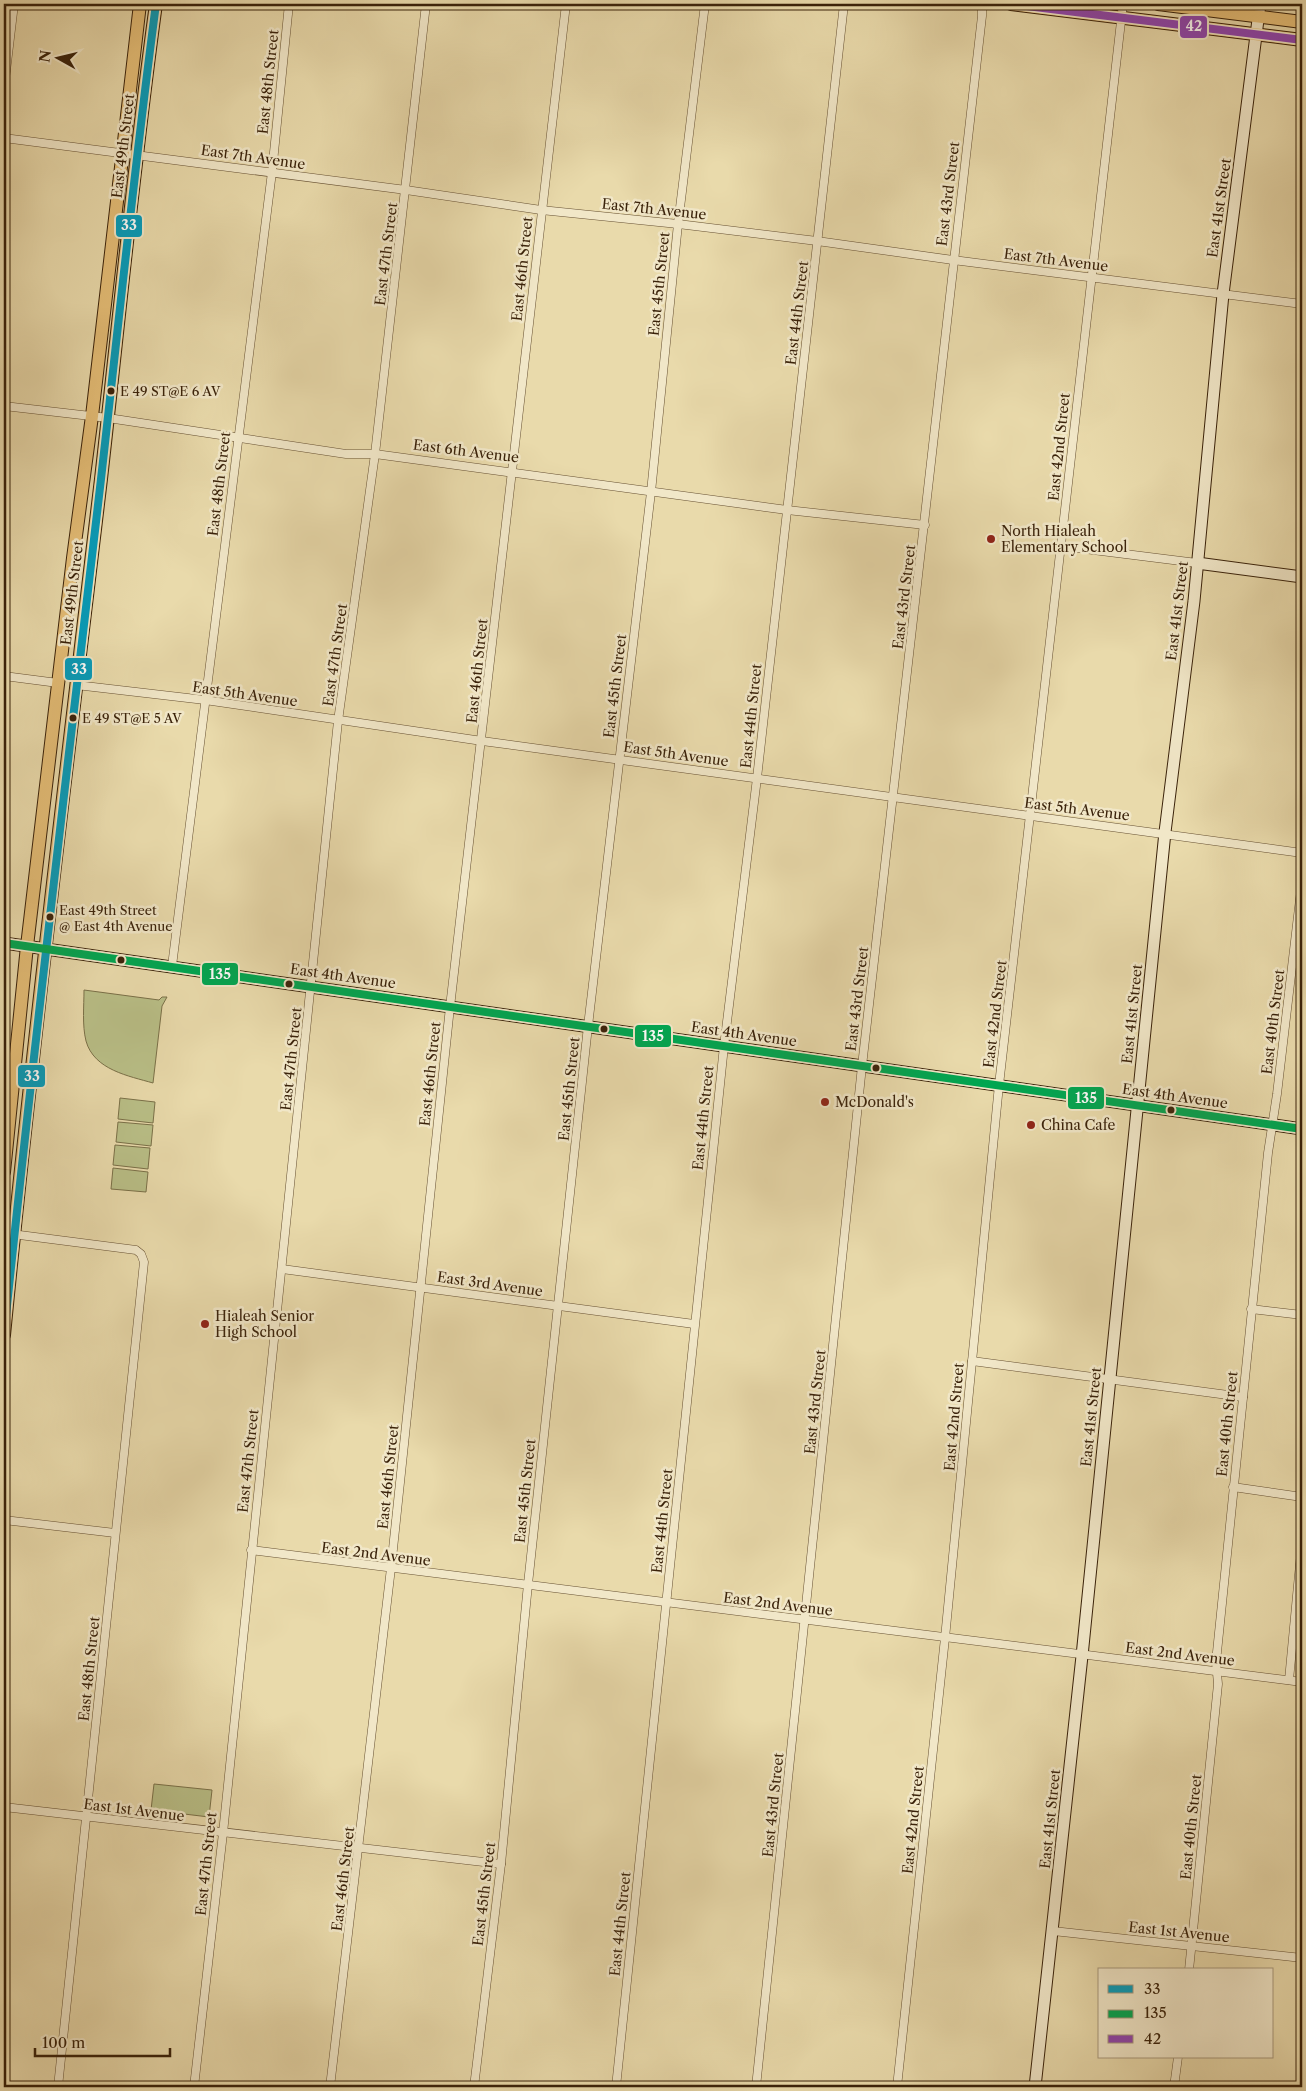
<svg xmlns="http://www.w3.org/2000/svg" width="1306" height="2091" font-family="'Libre Caslon Text',serif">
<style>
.green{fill:#b9bf87;stroke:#7a7048}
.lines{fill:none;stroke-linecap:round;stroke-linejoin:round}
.street-casing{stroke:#665032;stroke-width:9}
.secondary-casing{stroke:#3a220a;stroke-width:13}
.primary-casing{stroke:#3a220a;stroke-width:14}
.street{stroke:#f1e7c8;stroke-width:8}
.secondary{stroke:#f1e7c8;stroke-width:11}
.primary{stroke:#e4bd76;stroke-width:12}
.bus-1-casing{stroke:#f1e7c8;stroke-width:11}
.bus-2-casing{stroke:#f1e7c8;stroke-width:11}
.bus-3-casing{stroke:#f1e7c8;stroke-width:11}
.bus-1{stroke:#069cba;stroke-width:8}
.bus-2{stroke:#00a651;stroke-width:8}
.bus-3{stroke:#8e44ad;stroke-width:8}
.bus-dot{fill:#3a220a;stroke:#f1e7c8;stroke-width:2}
.poi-dot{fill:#8f2418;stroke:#f1e7c8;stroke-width:2}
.labels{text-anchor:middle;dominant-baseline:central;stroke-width:5;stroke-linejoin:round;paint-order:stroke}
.bus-label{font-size:13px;fill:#3a220a;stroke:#f1e7c8;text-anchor:start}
.street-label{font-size:14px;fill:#3a220a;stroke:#f1e7c8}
.poi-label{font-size:14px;fill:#3a220a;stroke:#f1e7c8;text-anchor:start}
.line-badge{stroke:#f1e7c8;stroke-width:2}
.badge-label{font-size:14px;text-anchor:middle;font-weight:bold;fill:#fff}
</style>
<rect width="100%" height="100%" fill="#e9daab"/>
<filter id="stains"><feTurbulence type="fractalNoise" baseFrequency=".004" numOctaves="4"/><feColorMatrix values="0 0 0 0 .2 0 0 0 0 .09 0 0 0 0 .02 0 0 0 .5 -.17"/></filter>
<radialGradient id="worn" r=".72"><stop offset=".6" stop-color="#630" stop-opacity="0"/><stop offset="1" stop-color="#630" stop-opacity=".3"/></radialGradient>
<g class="green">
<path d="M84 990 159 1000 162 997H167L162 1006 153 1083C129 1076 94 1070 86 1041 82 1025 84 1006 84 990Z"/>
<polygon points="120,1098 155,1102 153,1123 118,1119"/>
<polygon points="118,1122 153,1125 151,1146 116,1142"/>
<polygon points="115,1145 150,1148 148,1169 113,1165"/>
<polygon points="113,1168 148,1172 146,1192 111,1189"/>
<polygon points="154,1784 212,1790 209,1817 151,1810"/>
</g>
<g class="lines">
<defs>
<g id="street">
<polyline points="4,88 14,4"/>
<polyline points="4,138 406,190 541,210 678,224 817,241 953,260 1302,304"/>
<polyline points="4,406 108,418 346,454 375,454 787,510 925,525"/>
<polyline points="1061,546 1197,563"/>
<polyline points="4,676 58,683"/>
<polyline points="76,685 205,700 482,741 1302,853"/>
<polyline points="172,966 272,172 289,4"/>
<polyline points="4,1233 136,1250 141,1254 144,1262 58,2087"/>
<polyline points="282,1269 694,1324"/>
<polyline points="1251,1309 1302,1315"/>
<polyline points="972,1361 1243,1397"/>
<polyline points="1233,1487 1302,1497"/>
<polyline points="4,1520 115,1533"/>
<polyline points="251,1550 1302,1682"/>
<polyline points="1289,1680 1302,1543"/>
<polyline points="4,1807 501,1864"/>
<polyline points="1053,1931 1302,1958"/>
<polyline points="1189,1970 1218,1684 1216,1662 1268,1153 1277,1094 1302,882"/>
<polyline points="194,2087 223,1833 338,721 375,454 426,4"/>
<polyline points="330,2087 391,1568 450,1007 566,4"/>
<polyline points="474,2087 501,1864 528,1584 588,1026 651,492 678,224 705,4"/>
<polyline points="616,2087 724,1046 757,778 844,4"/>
<polyline points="756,2087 862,1066 982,16 982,4"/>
<polyline points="897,2087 945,1638 999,1085 1123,4"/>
<polyline points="1174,2087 1178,2057"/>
</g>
<g id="secondary">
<polyline points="1197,563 1302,577"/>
<polyline points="4,943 1302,1129"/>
<polyline points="1035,2087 1082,1656 1165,832 1194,601 1223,294 1260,4"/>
</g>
<g id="primary">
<polyline points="1011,4 1302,40"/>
<polyline points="1158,4 1302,22"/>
<polyline points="4,1172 27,946 73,558 92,416 140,4"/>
<path d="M4 1335C32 1049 67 764 101 479 119 320 134 162 156 4"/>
</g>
</defs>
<use href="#street" class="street-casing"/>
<use href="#secondary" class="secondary-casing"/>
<use href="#primary" class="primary-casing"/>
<use href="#street" class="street"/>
<use href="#secondary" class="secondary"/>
<use href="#primary" class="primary"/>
<defs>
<path id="bus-1" d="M4 1335C33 1049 68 764 101 479 119 320 135 162 156 4"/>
<polyline id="bus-2" points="4,943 1302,1129"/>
<polyline id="bus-3" points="1011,4 1302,40"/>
</defs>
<use href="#bus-1" class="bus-1-casing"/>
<use href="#bus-2" class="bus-2-casing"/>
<use href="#bus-3" class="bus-3-casing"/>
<use href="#bus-1" class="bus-1"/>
<use href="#bus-2" class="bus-2"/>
<use href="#bus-3" class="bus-3"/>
</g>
<g class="bus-dot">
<circle cx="111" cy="391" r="4.5"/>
<circle cx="73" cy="718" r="4.5"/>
<circle cx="50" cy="917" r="4.5"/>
<circle cx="121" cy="960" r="4.5"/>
<circle cx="289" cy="984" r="4.5"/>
<circle cx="604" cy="1029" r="4.5"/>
<circle cx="876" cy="1068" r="4.5"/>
<circle cx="1171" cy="1110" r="4.5"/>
</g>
<g class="poi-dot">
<circle cx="991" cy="539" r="5"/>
<circle cx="825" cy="1102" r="5"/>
<circle cx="1031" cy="1125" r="5"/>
<circle cx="205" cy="1324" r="5"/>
</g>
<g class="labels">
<g class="bus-label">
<text x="120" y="391">E 49 ST@E 6 AV</text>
<text x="82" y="718">E 49 ST@E 5 AV</text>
<text x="59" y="910">East 49th Street<tspan x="59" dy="16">@ East 4th Avenue</tspan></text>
</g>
<g class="street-label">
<text transform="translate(268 82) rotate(-84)">East 48th Street</text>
<text transform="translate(123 146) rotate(-83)">East 49th Street</text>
<text transform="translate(253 157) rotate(8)">East 7th Avenue</text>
<text transform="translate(948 194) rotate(-83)">East 43rd Street</text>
<text transform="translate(1219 208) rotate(-82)">East 41st Street</text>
<text transform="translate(654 209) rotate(6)">East 7th Avenue</text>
<text transform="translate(386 254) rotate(-83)">East 47th Street</text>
<text transform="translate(1056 260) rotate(7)">East 7th Avenue</text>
<text transform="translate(522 269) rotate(-84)">East 46th Street</text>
<text transform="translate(659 284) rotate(-84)">East 45th Street</text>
<text transform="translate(797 313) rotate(-83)">East 44th Street</text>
<text transform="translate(1059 447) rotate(-84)">East 42nd Street</text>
<text transform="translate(466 451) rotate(7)">East 6th Avenue</text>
<text transform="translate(219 484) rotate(-83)">East 48th Street</text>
<text transform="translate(72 593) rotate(-83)">East 49th Street</text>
<text transform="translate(904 597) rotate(-83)">East 43rd Street</text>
<text transform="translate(1177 611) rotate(-83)">East 41st Street</text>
<text transform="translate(335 655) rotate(-82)">East 47th Street</text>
<text transform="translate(477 671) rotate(-84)">East 46th Street</text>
<text transform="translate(615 686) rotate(-83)">East 45th Street</text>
<text transform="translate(245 694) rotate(8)">East 5th Avenue</text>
<text transform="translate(751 716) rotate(-84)">East 44th Street</text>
<text transform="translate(676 754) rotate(8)">East 5th Avenue</text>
<text transform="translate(1077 809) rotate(7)">East 5th Avenue</text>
<text transform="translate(343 976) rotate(8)">East 4th Avenue</text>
<text transform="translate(857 999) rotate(-83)">East 43rd Street</text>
<text transform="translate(995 1014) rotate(-83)">East 42nd Street</text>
<text transform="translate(1132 1014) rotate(-84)">East 41st Street</text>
<text transform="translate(1273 1022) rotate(-83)">East 40th Street</text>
<text transform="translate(744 1034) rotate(8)">East 4th Avenue</text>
<text transform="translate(291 1059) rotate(-84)">East 47th Street</text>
<text transform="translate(430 1074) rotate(-84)">East 46th Street</text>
<text transform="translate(569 1089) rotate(-84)">East 45th Street</text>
<text transform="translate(1175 1096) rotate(8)">East 4th Avenue</text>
<text transform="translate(703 1118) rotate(-84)">East 44th Street</text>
<text transform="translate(490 1284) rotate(8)">East 3rd Avenue</text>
<text transform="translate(815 1402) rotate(-84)">East 43rd Street</text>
<text transform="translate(954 1417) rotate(-85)">East 42nd Street</text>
<text transform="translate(1091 1417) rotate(-84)">East 41st Street</text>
<text transform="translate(1227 1424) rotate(-84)">East 40th Street</text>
<text transform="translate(248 1461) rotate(-84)">East 47th Street</text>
<text transform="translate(388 1477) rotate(-84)">East 46th Street</text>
<text transform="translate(525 1491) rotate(-84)">East 45th Street</text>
<text transform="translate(662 1521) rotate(-84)">East 44th Street</text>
<text transform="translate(376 1554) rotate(7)">East 2nd Avenue</text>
<text transform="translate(778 1604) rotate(7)">East 2nd Avenue</text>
<text transform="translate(1180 1654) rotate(7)">East 2nd Avenue</text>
<text transform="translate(89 1669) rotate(-84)">East 48th Street</text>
<text transform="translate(773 1805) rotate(-84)">East 43rd Street</text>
<text transform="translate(134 1810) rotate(7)">East 1st Avenue</text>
<text transform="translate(1050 1819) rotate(-84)">East 41st Street</text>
<text transform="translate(913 1820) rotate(-84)">East 42nd Street</text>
<text transform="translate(1191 1827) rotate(-84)">East 40th Street</text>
<text transform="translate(206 1864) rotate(-84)">East 47th Street</text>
<text transform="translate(343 1879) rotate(-83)">East 46th Street</text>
<text transform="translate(484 1894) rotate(-83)">East 45th Street</text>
<text transform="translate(620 1924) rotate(-84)">East 44th Street</text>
<text transform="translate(1179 1932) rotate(6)">East 1st Avenue</text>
</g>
<g class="poi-label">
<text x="1001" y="531">North Hialeah<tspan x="1001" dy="16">Elementary School</tspan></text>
<text x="835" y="1102">McDonald's</text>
<text x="1041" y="1125">China Cafe</text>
<text x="215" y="1316">Hialeah Senior<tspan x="215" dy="16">High School</tspan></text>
</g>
</g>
<g class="line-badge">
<rect x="1179" y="15" width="29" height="24" rx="5" fill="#8e44ad"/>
<rect x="115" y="214" width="28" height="24" rx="5" fill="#069cba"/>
<rect x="64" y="657" width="29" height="24" rx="5" fill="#069cba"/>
<rect x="201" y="962" width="38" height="24" rx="5" fill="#00a651"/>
<rect x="634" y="1024" width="38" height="24" rx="5" fill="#00a651"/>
<rect x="17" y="1064" width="29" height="24" rx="5" fill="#069cba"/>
<rect x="1067" y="1086" width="38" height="24" rx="5" fill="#00a651"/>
</g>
<g class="badge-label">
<text x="1194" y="31">42</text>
<text x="129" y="230">33</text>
<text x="79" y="674">33</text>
<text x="220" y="979">135</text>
<text x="653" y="1041">135</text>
<text x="32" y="1081">33</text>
<text x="1086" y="1103">135</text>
</g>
<rect width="1306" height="2091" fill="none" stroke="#e9daab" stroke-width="20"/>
<rect x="5" y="5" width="1296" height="2081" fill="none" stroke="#3a220a" stroke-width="2.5"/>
<rect x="10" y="10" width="1286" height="2071" fill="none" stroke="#3a220a"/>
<rect x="1098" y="1968" width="175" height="90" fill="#f1e7c8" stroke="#a8987c"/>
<rect x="1108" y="1985" width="25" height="8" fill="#069cba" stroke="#a8987c"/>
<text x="1144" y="1994" font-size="15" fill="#3a220a">33</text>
<rect x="1108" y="2010" width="25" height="8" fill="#00a651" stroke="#a8987c"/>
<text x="1144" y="2018" font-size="15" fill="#3a220a">135</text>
<rect x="1108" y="2035" width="25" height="8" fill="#8e44ad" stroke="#a8987c"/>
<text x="1144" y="2044" font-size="15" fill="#3a220a">42</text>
<g transform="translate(58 58) rotate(278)" stroke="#f1e7c8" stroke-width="4" paint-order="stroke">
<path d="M0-4L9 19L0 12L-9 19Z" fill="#3a220a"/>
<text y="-8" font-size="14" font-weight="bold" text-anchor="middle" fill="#3a220a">N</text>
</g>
<path d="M35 2048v8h135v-8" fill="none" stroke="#3a220a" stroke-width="2.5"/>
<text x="42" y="2048" font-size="15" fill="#3a220a" stroke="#f1e7c8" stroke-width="4" paint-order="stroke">100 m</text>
<rect width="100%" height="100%" filter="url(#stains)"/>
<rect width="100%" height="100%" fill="url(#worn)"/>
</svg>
